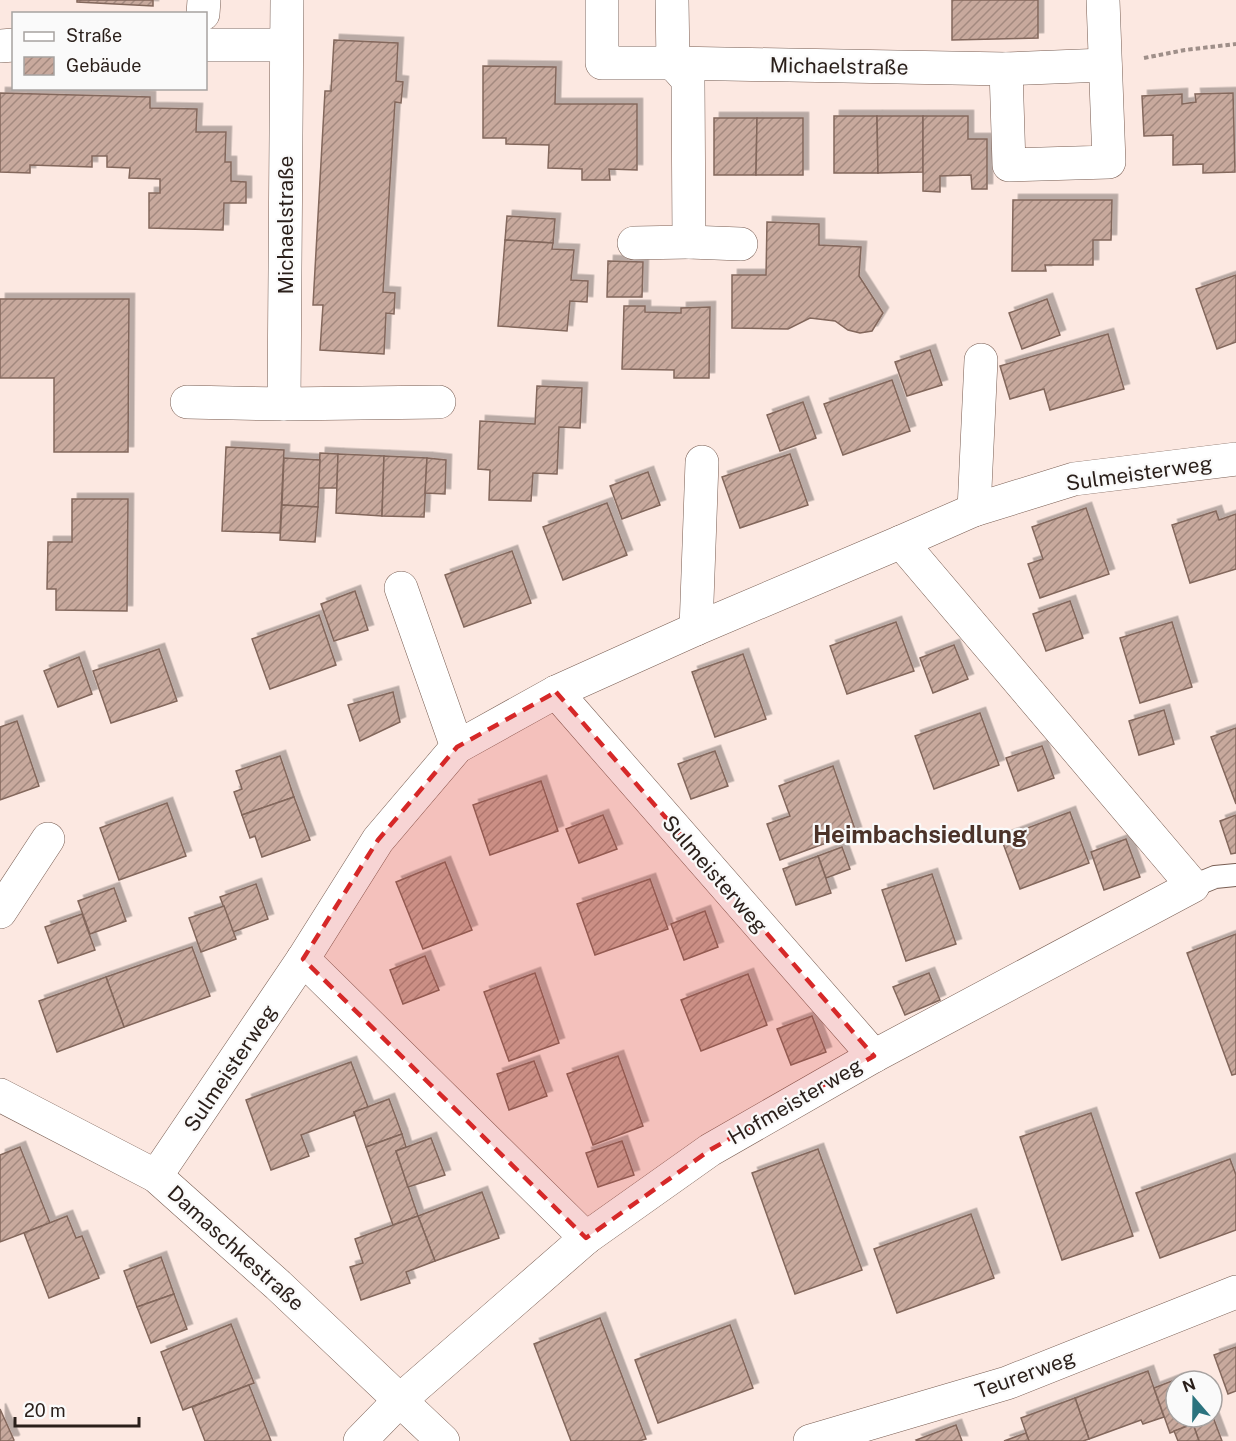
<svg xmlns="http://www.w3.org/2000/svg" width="1236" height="1441" font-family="'Public Sans',sans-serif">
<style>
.building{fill:url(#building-hatch);stroke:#83675c;stroke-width:1.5;filter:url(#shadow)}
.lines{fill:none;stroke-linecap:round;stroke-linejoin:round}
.lane-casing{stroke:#785d52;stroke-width:24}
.street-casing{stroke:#785d52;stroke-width:34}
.path{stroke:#9f8f89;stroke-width:4;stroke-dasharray:4.5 3;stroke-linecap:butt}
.lane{stroke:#fff;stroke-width:22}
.street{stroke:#fff;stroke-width:33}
.marked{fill:#d62828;fill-opacity:0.2;stroke:#d62828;stroke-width:4.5;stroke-dasharray:12 8;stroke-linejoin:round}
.labels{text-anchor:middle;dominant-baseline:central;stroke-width:4.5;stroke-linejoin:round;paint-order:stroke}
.street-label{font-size:21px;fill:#2a1f1a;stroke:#fafafa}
.quarter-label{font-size:24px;font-weight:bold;fill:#4b3228;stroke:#fafafa}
</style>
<defs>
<pattern id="building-hatch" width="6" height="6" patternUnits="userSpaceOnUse" patternTransform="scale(1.5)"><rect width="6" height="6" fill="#c8a99d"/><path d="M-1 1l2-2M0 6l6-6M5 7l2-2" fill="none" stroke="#a3897f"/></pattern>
<filter id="shadow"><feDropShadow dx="5.5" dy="-5.5" stdDeviation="0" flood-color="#0004"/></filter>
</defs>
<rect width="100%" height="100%" fill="#fce8e1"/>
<g class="building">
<polygon points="77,0 153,0 153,6 77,2"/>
<polygon points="952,0 1038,0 1038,38 952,40"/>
<polygon points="334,40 398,43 396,81 403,82 401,103 395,102 383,292 395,293 394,314 386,313 384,354 320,350 323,305 313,305 325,91 331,91"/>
<polygon points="483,66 556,67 555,104 637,104 637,170 609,169 610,180 582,180 582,169 548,168 549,145 506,144 506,138 483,138"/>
<polygon points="0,93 150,97 150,108 197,109 196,132 226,132 225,162 231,162 231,181 246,182 246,203 224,203 223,230 149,228 149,193 160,193 160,179 129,178 130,168 107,167 107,156 92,156 92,167 30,165 30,173 0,172"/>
<polygon points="1233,93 1235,172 1203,173 1203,164 1173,165 1173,135 1144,136 1142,96 1182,94 1182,104 1196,102 1195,94"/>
<polygon points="834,116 877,116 878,173 834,173"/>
<polygon points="877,116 923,116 923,172 878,173"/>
<polygon points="923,116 968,116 968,139 987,139 987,189 972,189 971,175 940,176 940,192 923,191"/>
<polygon points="714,118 757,118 756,175 714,175"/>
<polygon points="757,118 803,118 803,175 756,175"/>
<polygon points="1013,200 1112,200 1111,240 1093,240 1093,265 1045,265 1046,271 1012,271"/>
<polygon points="507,216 555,219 553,243 505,240"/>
<polygon points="767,222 819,224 819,245 861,247 859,276 883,313 872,331 860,333 848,330 835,321 810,318 788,329 732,328 732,275 766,275"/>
<polygon points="505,240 553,243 552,249 574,250 571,280 588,281 587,302 570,301 567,331 498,326"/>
<polygon points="608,261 643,262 642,297 607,297"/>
<polygon points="1236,275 1236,342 1217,349 1196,289"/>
<polygon points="0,299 129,299 128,452 54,452 54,378 0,378"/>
<polygon points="1047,299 1060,335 1022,349 1009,313"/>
<polygon points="624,306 645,306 645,312 681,313 681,308 710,307 709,378 674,378 674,370 622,369"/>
<polygon points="1108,334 1124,389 1050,410 1044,389 1010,399 1000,366"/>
<polygon points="930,350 942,385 907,396 895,362"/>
<polygon points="892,380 910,431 843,455 824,404"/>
<polygon points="537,386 582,388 580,428 559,427 557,474 533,473 531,501 489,500 490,470 478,469 480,421 535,424"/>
<polygon points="803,402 816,438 780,451 767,415"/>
<polygon points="226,447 284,450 280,533 222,531"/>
<polygon points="320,453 338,454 337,488 318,488"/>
<polygon points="338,454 384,456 382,516 336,513"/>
<polygon points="790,454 808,505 740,528 722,477"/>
<polygon points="384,456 427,458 424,517 382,516"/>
<polygon points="284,458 320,460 318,507 282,505"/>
<polygon points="427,458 446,460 445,494 425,493"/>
<polygon points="648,472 660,505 622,519 610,486"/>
<polygon points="72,499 128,499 127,611 56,610 56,589 47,589 48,542 72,542"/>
<polygon points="607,503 627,555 563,580 543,527"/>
<polygon points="282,505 318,507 315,542 280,540"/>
<polygon points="1086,508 1109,574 1040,598 1028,564 1043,559 1032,527"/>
<polygon points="1216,511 1219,520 1236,514 1236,569 1190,583 1172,525"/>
<polygon points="512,551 531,603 464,627 445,575"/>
<polygon points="355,591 368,630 334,641 321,604"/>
<polygon points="1070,601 1083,638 1046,651 1033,614"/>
<polygon points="319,615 336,665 270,689 252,639"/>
<polygon points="896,622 914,671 847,694 830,646"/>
<polygon points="1172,622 1192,687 1140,703 1120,638"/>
<polygon points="954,645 968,679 933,693 920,658"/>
<polygon points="159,649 177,701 111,723 93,671"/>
<polygon points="743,654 766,719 715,737 692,672"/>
<polygon points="79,657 92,694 58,707 44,671"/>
<polygon points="393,692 400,722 360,741 348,705"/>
<polygon points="1164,710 1174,744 1139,755 1129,721"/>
<polygon points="980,713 999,765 934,789 915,736"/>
<polygon points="17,721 39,786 0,800 0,727"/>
<polygon points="1236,728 1236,804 1211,737"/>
<polygon points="1042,746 1054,778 1018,791 1006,758"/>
<polygon points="715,751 728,786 691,799 678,764"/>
<polygon points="280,756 294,797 242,815 234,792 242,789 236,771"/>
<polygon points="833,766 856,832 780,860 767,824 790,816 779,786"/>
<polygon points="541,781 558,831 490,855 473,805"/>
<polygon points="294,797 310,840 262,857 255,836 250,838 242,815"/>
<polygon points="167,803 186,856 119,880 100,828"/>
<polygon points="1070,812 1089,863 1020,889 1001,838"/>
<polygon points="603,815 617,849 579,863 566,829"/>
<polygon points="1236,815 1236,853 1231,854 1220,821"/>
<polygon points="1126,839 1140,877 1104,890 1091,852"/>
<polygon points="842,847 850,869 826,878 818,856"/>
<polygon points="818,856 831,893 796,905 783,869"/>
<polygon points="445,862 472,930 423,949 396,882"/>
<polygon points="932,874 956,944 906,961 882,890"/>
<polygon points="650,879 668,929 595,955 577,904"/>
<polygon points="256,884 268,919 233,932 220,897"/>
<polygon points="114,888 126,921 90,934 78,901"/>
<polygon points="224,906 236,939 201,952 189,918"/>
<polygon points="705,911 718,947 684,960 671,924"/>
<polygon points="82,914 95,950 58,963 45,927"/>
<polygon points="1236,934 1236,1074 1232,1075 1187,953"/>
<polygon points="192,947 210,996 124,1027 106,977"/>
<polygon points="425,956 439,990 403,1004 390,970"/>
<polygon points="535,973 559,1043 509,1061 484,992"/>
<polygon points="929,973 940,1000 905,1015 893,987"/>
<polygon points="748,974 767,1025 701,1051 681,1000"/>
<polygon points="106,977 124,1027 57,1052 39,1001"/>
<polygon points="812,1016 826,1052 791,1065 777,1029"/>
<polygon points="618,1056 643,1126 593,1145 567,1074"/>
<polygon points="534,1061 547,1096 509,1110 497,1074"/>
<polygon points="351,1062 368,1107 354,1112 355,1115 301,1135 309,1156 271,1170 246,1100"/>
<polygon points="389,1099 402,1134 366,1147 354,1112"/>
<polygon points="1091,1113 1133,1236 1062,1260 1020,1137"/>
<polygon points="402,1134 406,1147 396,1151 418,1216 393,1225 366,1147"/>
<polygon points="431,1138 445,1175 408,1187 396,1151"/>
<polygon points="622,1141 634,1175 598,1187 586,1153"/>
<polygon points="20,1147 50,1223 0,1242 0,1155"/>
<polygon points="818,1149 862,1270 795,1294 752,1173"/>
<polygon points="1230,1159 1236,1175 1236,1230 1160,1258 1136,1193"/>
<polygon points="482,1192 499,1238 435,1261 418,1216"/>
<polygon points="971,1214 994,1278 897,1313 874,1249"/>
<polygon points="67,1216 76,1238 82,1236 99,1278 49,1298 24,1233"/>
<polygon points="418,1216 435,1261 406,1272 410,1283 361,1300 350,1267 363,1263 355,1239"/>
<polygon points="161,1257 174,1294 137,1307 124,1271"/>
<polygon points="174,1294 187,1329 151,1343 137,1307"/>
<polygon points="600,1318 646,1439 639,1441 571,1441 534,1344"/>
<polygon points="231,1324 254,1383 183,1410 161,1352"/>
<polygon points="730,1325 753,1388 658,1423 635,1360"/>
<polygon points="1236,1347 1236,1391 1228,1394 1214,1355"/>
<polygon points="1148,1371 1164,1417 1143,1424 1141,1420 1089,1439 1075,1398"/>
<polygon points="1177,1379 1176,1417 1190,1417 1193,1424 1170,1433 1154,1388"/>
<polygon points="249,1385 271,1441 205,1441 192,1407"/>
<polygon points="1075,1398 1089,1439 1083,1441 1029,1441 1021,1418"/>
<polygon points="0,1409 14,1440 13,1441 0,1441"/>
<polygon points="1213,1417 1222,1441 1199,1441 1193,1424"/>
<polygon points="1193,1424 1199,1441 1178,1441 1174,1431"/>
<polygon points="956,1425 962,1441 917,1441 916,1440"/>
<polygon points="1026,1433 1029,1441 1004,1441"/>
</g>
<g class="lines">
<defs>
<polyline id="lane" points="1193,886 1215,877 1236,875"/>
<g id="street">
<polyline points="602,0 602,63 673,63 1006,69 1009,165 1109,162 1103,0"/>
<polyline points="203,14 204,0"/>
<polyline points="206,45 286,45"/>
<polyline points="0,46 14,45"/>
<polyline points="1006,69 1105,65"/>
<polyline points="689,242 741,244"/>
<polyline points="634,243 689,242 688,80 673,63 672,0"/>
<polyline points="187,402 284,404 287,0"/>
<polyline points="284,404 439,402"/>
<polyline points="974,510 981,360"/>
<polyline points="401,588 457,747"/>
<polyline points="696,629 702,462"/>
<polyline points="556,692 874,1056"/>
<polyline points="0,912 48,839"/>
<polyline points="303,959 586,1238"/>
<polyline points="0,1095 156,1176 278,1285 443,1441"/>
<polyline points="156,1176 303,959 378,840 457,747 556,692 696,629 901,542 974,510 1074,479 1236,459"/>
<polyline points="360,1441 399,1401 586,1238 710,1150 874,1056 1193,886 901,542"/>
<polyline points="810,1441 1007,1383 1236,1292"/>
</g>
</defs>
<use href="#lane" class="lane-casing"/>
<use href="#street" class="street-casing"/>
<polyline class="path" points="1144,58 1185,50 1236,44"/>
<use href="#lane" class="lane"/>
<use href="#street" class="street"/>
</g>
<path class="marked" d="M556 692 874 1056 710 1150 586 1238 303 959 378 840 457 747Z"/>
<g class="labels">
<g class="street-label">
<text transform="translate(839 66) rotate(1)">Michaelstraße</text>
<text transform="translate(285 225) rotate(-90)">Michaelstraße</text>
<text transform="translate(1139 473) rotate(-8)">Sulmeisterweg</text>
<text transform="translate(715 874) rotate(49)">Sulmeisterweg</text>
<text transform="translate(230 1068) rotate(-56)">Sulmeisterweg</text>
<text transform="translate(795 1101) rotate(-30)">Hofmeisterweg</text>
<text transform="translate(236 1248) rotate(42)">Damaschkestraße</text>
<text transform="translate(1025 1374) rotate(-20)">Teurerweg</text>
</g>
<g class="quarter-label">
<text x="920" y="834">Heimbachsiedlung</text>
</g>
</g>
<rect x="12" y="12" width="195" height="78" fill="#fafafa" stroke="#a7a2a0" stroke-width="1.5"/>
<rect x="24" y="32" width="30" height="9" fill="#ffffff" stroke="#a7a2a0" stroke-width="1.5"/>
<text x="66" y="42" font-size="18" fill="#2a1f1a">Straße</text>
<rect x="24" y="57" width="30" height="18" fill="url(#building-hatch)" stroke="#a7a2a0" stroke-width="1.5"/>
<text x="66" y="72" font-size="18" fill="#2a1f1a">Gebäude</text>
<g transform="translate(1194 1399) rotate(340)"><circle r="28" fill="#fafafa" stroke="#a7a2a0" stroke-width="1.5"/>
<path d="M0-4.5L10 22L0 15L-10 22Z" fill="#2b737e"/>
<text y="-9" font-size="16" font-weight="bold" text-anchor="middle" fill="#2a1f1a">N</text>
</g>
<path d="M15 1417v9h124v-9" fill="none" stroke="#2a1f1a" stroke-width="3"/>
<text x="24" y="1417" font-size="18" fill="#2a1f1a" stroke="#fafafa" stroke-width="4.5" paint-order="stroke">20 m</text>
</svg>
